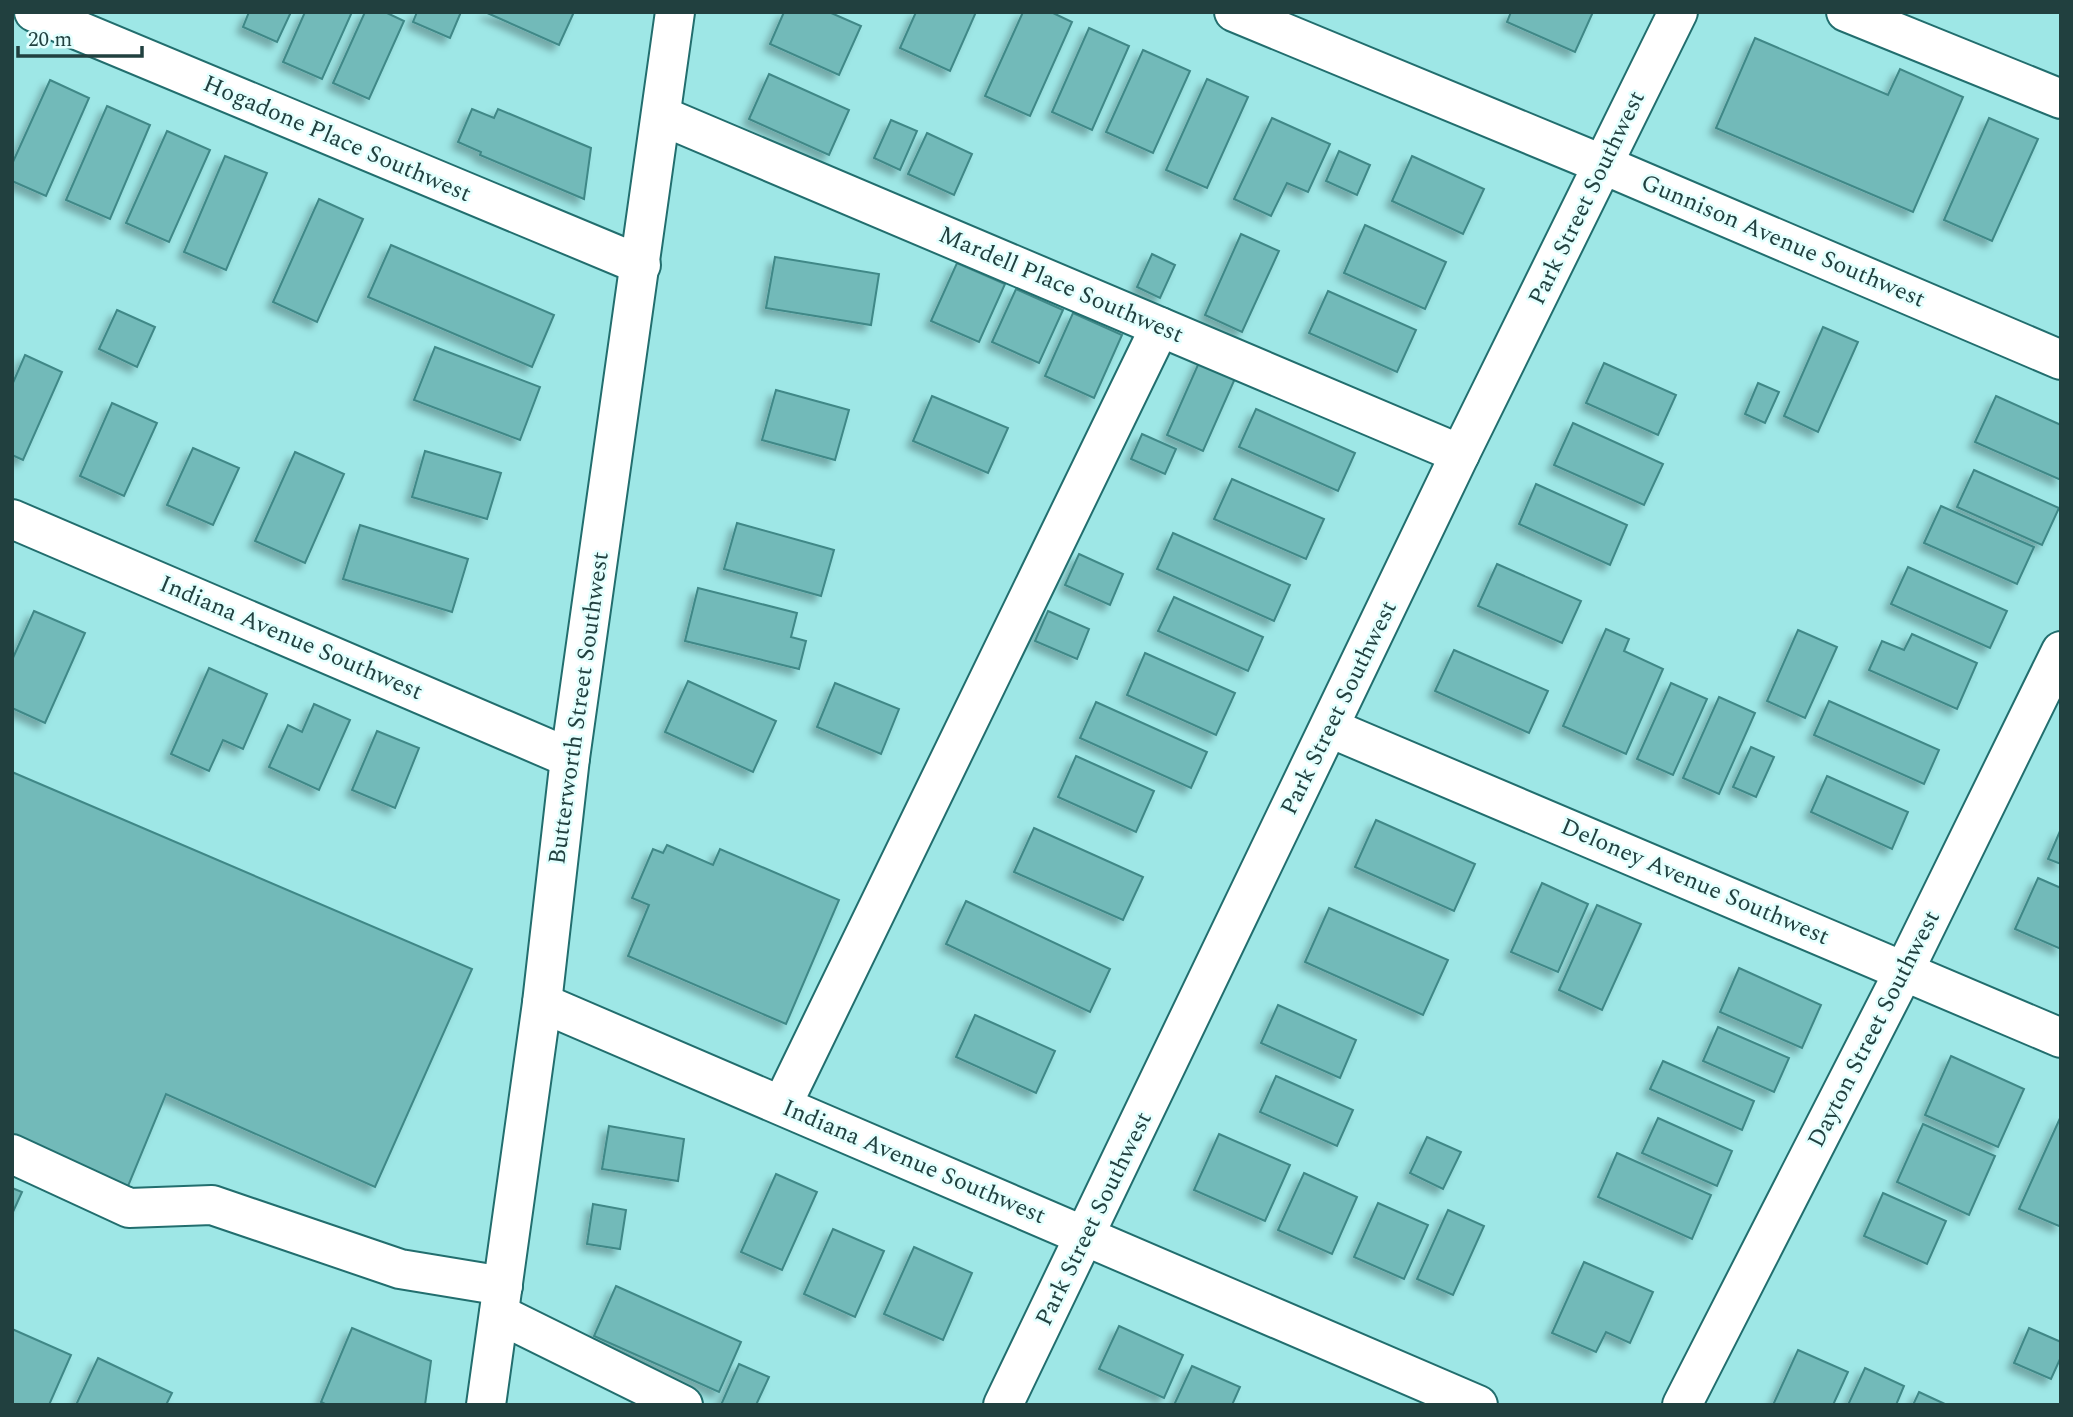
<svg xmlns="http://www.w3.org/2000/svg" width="2073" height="1417" font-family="Spectral,serif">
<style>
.building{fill:#72bab9;stroke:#3f8887;stroke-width:2;filter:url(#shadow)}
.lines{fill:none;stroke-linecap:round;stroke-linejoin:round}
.minor-casing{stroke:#226e6e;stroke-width:42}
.minor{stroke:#fff;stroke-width:38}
.labels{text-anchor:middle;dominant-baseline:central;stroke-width:5;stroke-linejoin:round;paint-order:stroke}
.street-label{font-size:24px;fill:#21403f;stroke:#e3fffe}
</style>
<defs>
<filter id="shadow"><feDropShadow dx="-6" dy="6" stdDeviation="3.5" flood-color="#0004"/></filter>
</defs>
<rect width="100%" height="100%" fill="#9ee7e6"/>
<g class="building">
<polygon points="249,12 291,12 277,42 243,27"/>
<polygon points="305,12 352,12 322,79 283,62"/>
<polygon points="365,12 385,12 404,21 369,99 333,83"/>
<polygon points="417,12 461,12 450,38 413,22"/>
<polygon points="485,12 574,12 559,45"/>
<polygon points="784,12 829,12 861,26 839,75 770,44"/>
<polygon points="916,12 976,12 950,71 900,48"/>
<polygon points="1023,12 1051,12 1072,22 1030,116 985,96"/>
<polygon points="1511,12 1593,12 1575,52 1507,22"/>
<polygon points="1089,28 1129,46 1092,130 1052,112"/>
<polygon points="1755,38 1888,95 1900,69 1963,97 1913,212 1716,128"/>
<polygon points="1143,50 1190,71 1153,153 1106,132"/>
<polygon points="769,74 849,110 829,155 749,119"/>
<polygon points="1207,79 1248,97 1207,188 1166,170"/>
<polygon points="50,80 89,98 46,196 12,181 12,164"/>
<polygon points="107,106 150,125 110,219 66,200"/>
<polygon points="472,109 494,118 498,109 591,148 584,199 480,155 481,152 458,142"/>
<polygon points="1272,118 1330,144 1308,192 1287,183 1271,216 1234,199"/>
<polygon points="1989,118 2038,139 1992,241 1944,220"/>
<polygon points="891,120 917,131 900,170 874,158"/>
<polygon points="167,131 210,150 169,242 126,223"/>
<polygon points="927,133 972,154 954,195 908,174"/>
<polygon points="1339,151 1370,165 1357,195 1326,181"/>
<polygon points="225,156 267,173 226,270 184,252"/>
<polygon points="1412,156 1484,189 1463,234 1392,201"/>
<polygon points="319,199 363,219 317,322 273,302"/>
<polygon points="1365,225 1446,262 1425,309 1344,273"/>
<polygon points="1241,234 1279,251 1242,332 1205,315"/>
<polygon points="391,245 554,315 532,367 368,297"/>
<polygon points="1152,254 1175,265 1160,298 1137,287"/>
<polygon points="775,257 879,274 871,325 766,308"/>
<polygon points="957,263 1005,284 979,342 931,321"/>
<polygon points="1016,289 1063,310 1039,363 992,342"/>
<polygon points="1328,291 1416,330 1397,372 1309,333"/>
<polygon points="117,310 155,327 137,367 99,349"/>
<polygon points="1073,313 1122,335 1094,398 1045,376"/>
<polygon points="1823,327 1858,342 1818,432 1784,416"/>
<polygon points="435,347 540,387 520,440 414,400"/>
<polygon points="25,355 62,372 23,460 12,455 12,385"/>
<polygon points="1201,358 1237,374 1203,451 1167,435"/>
<polygon points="1604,363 1676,395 1658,435 1586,403"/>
<polygon points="1758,383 1779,392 1765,423 1745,414"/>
<polygon points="776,390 849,410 835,460 762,440"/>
<polygon points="932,396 1008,428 988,473 913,441"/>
<polygon points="1996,396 2061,425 2061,480 1975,442"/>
<polygon points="112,403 157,423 124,496 80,476"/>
<polygon points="1256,409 1355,453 1338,491 1239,447"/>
<polygon points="1573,423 1663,464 1644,505 1554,465"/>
<polygon points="1142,434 1176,449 1165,474 1131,459"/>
<polygon points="193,448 239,468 213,525 167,505"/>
<polygon points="425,451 501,473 487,519 412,497"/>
<polygon points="295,452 344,474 305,563 255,541"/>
<polygon points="1974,470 2059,508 2042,545 1957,507"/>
<polygon points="1232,479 1324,519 1306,559 1214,519"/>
<polygon points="1536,484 1627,525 1610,565 1519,524"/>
<polygon points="1941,506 2034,547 2017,584 1924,543"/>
<polygon points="737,523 834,550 821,596 724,569"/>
<polygon points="360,525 468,559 452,612 343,579"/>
<polygon points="1173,533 1290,585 1274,621 1157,569"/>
<polygon points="1079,554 1123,574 1110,605 1065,585"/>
<polygon points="1497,564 1581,601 1562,643 1478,606"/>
<polygon points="1908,567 2007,611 1990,648 1891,604"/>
<polygon points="698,588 797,613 791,637 806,641 799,669 685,641"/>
<polygon points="1174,597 1263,637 1248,671 1158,631"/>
<polygon points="34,611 85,633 45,723 12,708 12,660"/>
<polygon points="1048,611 1089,629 1077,659 1035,641"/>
<polygon points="1606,629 1629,639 1624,651 1663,669 1626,754 1563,726"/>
<polygon points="1798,630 1837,647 1805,718 1767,701"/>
<polygon points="1912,634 1977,663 1957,709 1869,670 1882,641 1904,650"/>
<polygon points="1454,650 1548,691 1529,733 1435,691"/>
<polygon points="1145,653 1235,693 1216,735 1127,695"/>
<polygon points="209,668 267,694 243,749 223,740 209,771 171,754"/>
<polygon points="688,681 776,721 753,772 665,732"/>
<polygon points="835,683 899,709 881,754 817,727"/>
<polygon points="1671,683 1707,699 1673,775 1637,759"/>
<polygon points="1719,697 1755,713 1719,794 1683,778"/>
<polygon points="1829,701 1939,750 1924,784 1814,735"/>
<polygon points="1096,702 1207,752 1191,788 1080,738"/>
<polygon points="314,704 350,720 319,790 269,767 288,725 302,732"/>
<polygon points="377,731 419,748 395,808 352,790"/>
<polygon points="1751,747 1774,757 1756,797 1733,787"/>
<polygon points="1076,756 1154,791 1136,832 1058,797"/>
<polygon points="12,772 472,969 375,1187 166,1094 126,1191 12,1140"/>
<polygon points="1827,776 1908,812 1892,849 1811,812"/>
<polygon points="1376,820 1475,864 1454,911 1355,867"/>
<polygon points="1034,828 1143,877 1123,920 1014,872"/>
<polygon points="2060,831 2061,832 2061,864 2048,859"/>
<polygon points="667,845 713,865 720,849 839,900 786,1024 628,956 649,905 632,898 653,849 663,853"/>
<polygon points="2038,878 2061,888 2061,949 2015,929"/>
<polygon points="1542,883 1588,904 1558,972 1511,952"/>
<polygon points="966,901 1110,969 1090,1012 946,944"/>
<polygon points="1597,905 1641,924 1602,1010 1559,990"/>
<polygon points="1329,908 1448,960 1423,1015 1305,962"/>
<polygon points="1739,968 1821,1005 1802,1048 1720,1012"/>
<polygon points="1278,1005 1356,1040 1340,1078 1261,1043"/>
<polygon points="975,1015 1055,1051 1036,1093 956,1057"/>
<polygon points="1718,1027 1789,1058 1774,1092 1703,1061"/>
<polygon points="1951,1056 2024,1089 1998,1147 1925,1115"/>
<polygon points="1663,1061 1754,1101 1742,1130 1650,1089"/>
<polygon points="1276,1076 1353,1110 1337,1146 1260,1112"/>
<polygon points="2061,1116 2061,1223 2059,1226 2019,1209"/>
<polygon points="1658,1118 1732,1151 1717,1186 1642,1153"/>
<polygon points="1923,1124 1995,1156 1969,1215 1897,1182"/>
<polygon points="609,1126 684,1139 678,1181 602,1169"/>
<polygon points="1219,1134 1290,1165 1265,1221 1194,1190"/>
<polygon points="1427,1137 1461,1152 1443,1189 1410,1173"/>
<polygon points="1617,1153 1711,1195 1692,1239 1598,1197"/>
<polygon points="1304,1173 1357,1197 1332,1254 1278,1230"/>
<polygon points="776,1174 817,1192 782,1270 741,1252"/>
<polygon points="12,1188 22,1192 12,1214"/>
<polygon points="1883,1193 1946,1221 1927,1264 1864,1236"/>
<polygon points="1378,1203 1428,1225 1404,1279 1354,1257"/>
<polygon points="593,1204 626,1210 620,1249 587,1244"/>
<polygon points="1448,1210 1484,1226 1453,1295 1417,1279"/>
<polygon points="833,1229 884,1251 855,1317 804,1294"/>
<polygon points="914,1247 972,1273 943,1340 884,1314"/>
<polygon points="1584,1262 1653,1292 1630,1343 1606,1332 1596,1352 1552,1333"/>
<polygon points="616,1286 741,1342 719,1392 594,1336"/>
<polygon points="1119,1326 1183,1355 1164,1398 1099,1369"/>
<polygon points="352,1328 431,1361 425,1405 327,1405 321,1402"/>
<polygon points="2029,1328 2061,1342 2061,1357 2051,1379 2014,1363"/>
<polygon points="12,1329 71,1355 49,1405 12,1405"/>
<polygon points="1798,1350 1848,1372 1833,1405 1773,1405"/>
<polygon points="98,1358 172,1393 166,1405 76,1405"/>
<polygon points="739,1364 769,1377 756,1405 721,1405"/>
<polygon points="1192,1366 1240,1387 1232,1405 1174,1405"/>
<polygon points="1865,1368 1904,1386 1896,1405 1848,1405"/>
<polygon points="1919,1392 1947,1405 1913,1405"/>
</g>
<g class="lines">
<defs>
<g id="minor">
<polyline points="34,12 641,265"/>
<polyline points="1234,12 1604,165 2061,360"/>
<polyline points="1846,12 2061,99"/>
<polyline points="662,116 1460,454"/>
<polyline points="12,519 570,758"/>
<polyline points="1330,728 2061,1038"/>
<polyline points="542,1003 1478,1405"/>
<polyline points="782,1105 1160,327"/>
<polyline points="12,1154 129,1208 212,1205 400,1269 503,1286"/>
<polyline points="499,1314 683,1405"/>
<polyline points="486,1405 542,1003 570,758 675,12"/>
<polyline points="1003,1405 1460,454 1678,12"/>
<polyline points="1682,1405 1904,971 2061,651"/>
</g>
</defs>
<use href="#minor" class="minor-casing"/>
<use href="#minor" class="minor"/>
</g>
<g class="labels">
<g class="street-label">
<text transform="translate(337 139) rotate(23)">Hogadone Place Southwest</text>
<text transform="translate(1587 198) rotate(-64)">Park Street Southwest</text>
<text transform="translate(1783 241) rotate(23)">Gunnison Avenue Southwest</text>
<text transform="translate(1061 285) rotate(23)">Mardell Place Southwest</text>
<text transform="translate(291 638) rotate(23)">Indiana Avenue Southwest</text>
<text transform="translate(579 708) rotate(-82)">Butterworth Street Southwest</text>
<text transform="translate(1339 708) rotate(-64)">Park Street Southwest</text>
<text transform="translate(1695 882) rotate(23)">Deloney Avenue Southwest</text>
<text transform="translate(1874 1029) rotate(-63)">Dayton Street Southwest</text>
<text transform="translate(914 1162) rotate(23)">Indiana Avenue Southwest</text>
<text transform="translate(1094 1219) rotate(-64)">Park Street Southwest</text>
</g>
</g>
<rect width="2073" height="1417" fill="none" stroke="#21403f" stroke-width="28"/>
<path d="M18 46v10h124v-10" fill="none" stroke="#21403f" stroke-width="3.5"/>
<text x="28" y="46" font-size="21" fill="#21403f" stroke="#e3fffe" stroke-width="5" paint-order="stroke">20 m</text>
</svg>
